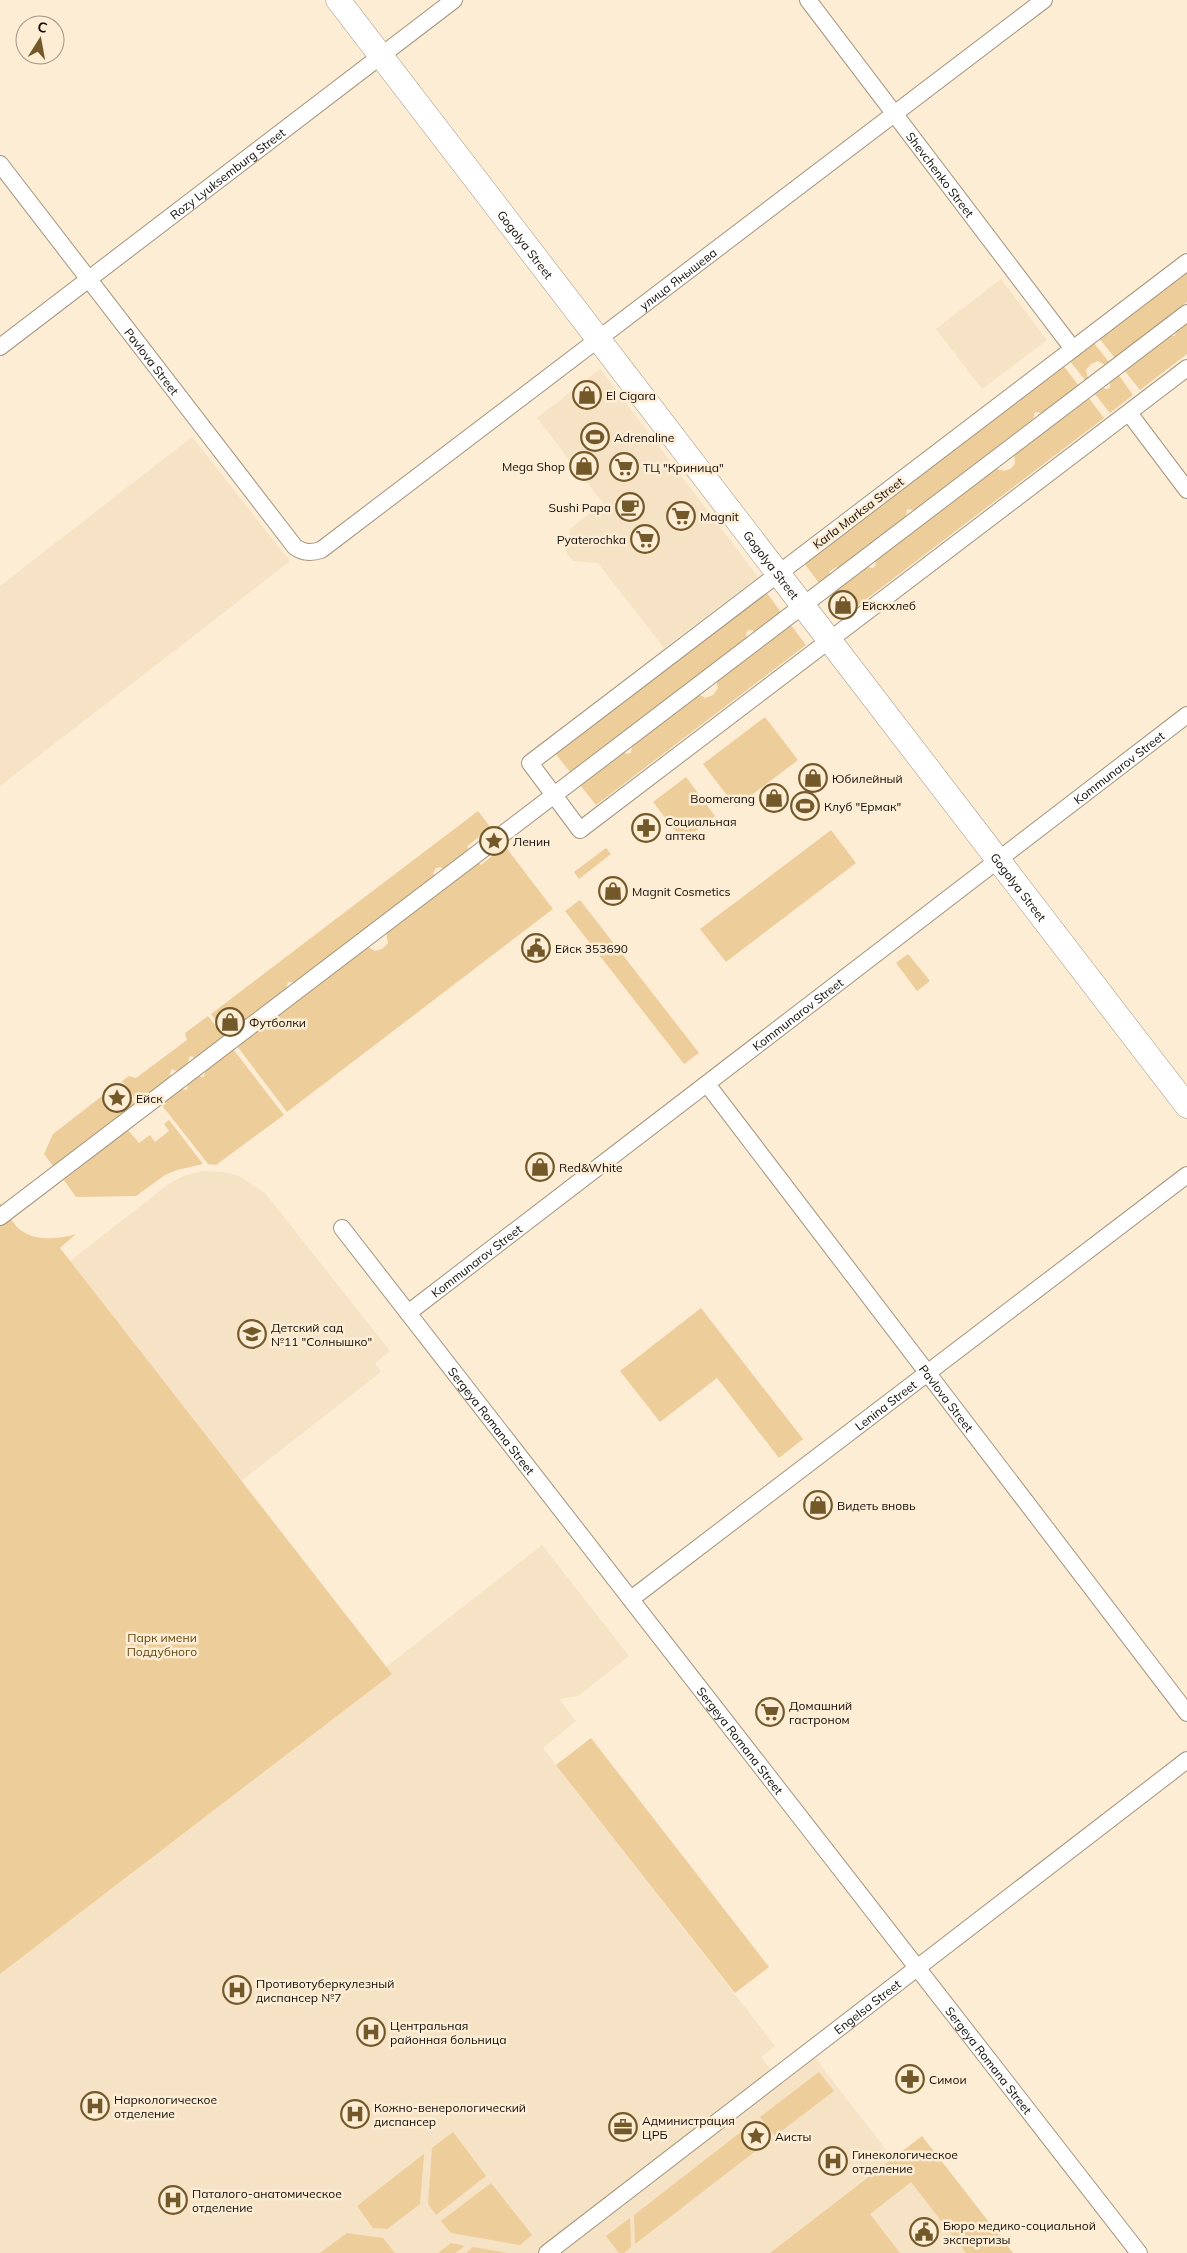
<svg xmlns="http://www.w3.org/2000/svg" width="1187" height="2253" font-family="Mulish,sans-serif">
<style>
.built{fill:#f6e2c4}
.green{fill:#edcd9a}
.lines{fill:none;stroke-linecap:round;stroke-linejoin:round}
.street-casing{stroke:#a3957e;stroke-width:18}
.secondary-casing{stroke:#a3957e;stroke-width:25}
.street{stroke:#fff;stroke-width:16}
.secondary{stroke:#fff;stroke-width:24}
.labels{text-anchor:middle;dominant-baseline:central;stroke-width:5;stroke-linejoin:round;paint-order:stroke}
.street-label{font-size:12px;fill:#120d06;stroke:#fdedd5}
.poi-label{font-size:12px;fill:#120d06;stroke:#fdedd5;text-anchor:start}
.park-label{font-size:12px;fill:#654810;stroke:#fdedd5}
</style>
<rect width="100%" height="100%" fill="#fdedd5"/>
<g class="built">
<polygon points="1001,279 1047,340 982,389 936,329"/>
<polygon points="600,369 758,577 664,648 598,563 573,561 566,552 570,529 603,503 537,418"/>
<polygon points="192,437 290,561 0,786 0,586"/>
<polygon points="203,1171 224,1172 239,1176 265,1193 390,1351 375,1363 381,1372 241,1481 70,1261 170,1183 186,1175"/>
<polygon points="542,1545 629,1656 578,1696 559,1699 576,1721 543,1748 775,2046 761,2057 782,2084 815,2058 966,2253 0,2253 0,1974 392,1674 386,1667"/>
</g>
<g class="green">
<polygon points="1187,271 1187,302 1115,358 1099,338"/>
<polygon points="1187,322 1187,354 1140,390 1124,370 1168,336 1175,336 1176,330"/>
<polygon points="1093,342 1109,362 1105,365 1098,361 1091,364 1086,370 1088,378 1085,380 1069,360"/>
<polygon points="1063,365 1078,385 1042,413 1035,412 1033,419 914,510 907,509 906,517 838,569 836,567 829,572 830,574 819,583 804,563"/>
<polygon points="1118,374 1133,395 1110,413 1094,393 1101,387 1106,389 1110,388 1110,380"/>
<path d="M1088 397 1104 418 852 610 836 589 866 567 873 568 876 565 875 560 996 468C1003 473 1011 471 1015 463L1014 454Z"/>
<polygon points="766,592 781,612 755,631 748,630 746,634 747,638 570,772 555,753"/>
<polygon points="790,624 806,645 596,805 580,785 623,752 627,754 631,753 632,745 698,694 705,698 713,695 718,688 716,680"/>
<polygon points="765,717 798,760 736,807 703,764"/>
<polygon points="686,777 715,816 683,841 653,802"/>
<polygon points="478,811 491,828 467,846 469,850 443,869 441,867 436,868 433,873 435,876 295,983 288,982 286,989 227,1034 211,1014"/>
<polygon points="831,830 856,863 726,962 700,929"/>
<polygon points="505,846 553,909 287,1112 237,1046 368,947 375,951 382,949 388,943 386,932 478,862 481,865"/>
<polygon points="606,848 611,854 579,879 574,872"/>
<polygon points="580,900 699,1053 684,1064 565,911"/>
<polygon points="908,954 930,981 917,991 896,963"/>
<polygon points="208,1016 224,1037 195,1059 192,1056 189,1057 188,1064 178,1072 172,1069 170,1073 171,1077 138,1102 122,1081 129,1076 136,1078 187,1040 185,1033"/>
<polygon points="233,1049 284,1115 216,1165 208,1164 161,1104 181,1089 187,1090 188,1084 198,1076 204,1077 205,1071"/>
<polygon points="119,1083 135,1104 53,1166 44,1154 53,1134"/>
<polygon points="169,1120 203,1164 177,1170 165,1175 136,1196 76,1197 64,1180 128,1130 139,1143 150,1135 155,1142 169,1131 164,1124"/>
<path d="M0 1203C6 1211 12 1222 19 1229 35 1242 59 1239 76 1234L60 1248 392 1674 0 1974Z"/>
<polygon points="701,1308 803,1439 779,1458 717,1378 660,1422 620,1371"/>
<polygon points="591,1738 769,1967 735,1993 556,1765"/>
<polygon points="819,2072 834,2091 775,2136 760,2117"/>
<polygon points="755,2121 770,2140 635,2244 634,2215"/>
<polygon points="453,2132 486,2176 436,2215 428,2204 432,2148"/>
<polygon points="922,2136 1013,2253 966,2253 911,2182 870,2214 900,2253 770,2253"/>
<polygon points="424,2154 420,2204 387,2229 373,2228 357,2206"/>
<polygon points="491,2183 532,2235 520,2245 451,2233 441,2221"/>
<polygon points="630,2218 631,2247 624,2253 619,2253 606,2236"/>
<polygon points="347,2233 383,2238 395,2253 320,2253"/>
<polygon points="451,2243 465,2246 455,2253 438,2253"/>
<polygon points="473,2247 508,2253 466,2253"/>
</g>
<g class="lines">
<defs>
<g id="street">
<path id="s1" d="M808 0 1073 349"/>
<path id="s2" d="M0 164 295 547C304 553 311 553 321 550L1044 0"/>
<polyline points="1187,262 530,763 580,830 1187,368"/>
<path id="s3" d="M0 347 454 0"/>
<polyline points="1129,413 1187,490"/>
<path id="s4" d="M707 1084 1187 1713"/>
<polyline points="0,1217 1187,313"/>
<path id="s5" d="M342 1228 1139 2253"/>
<path id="s6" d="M408 1313 1187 715"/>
<path id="s7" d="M631 1599 1187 1175"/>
<path id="s8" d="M547 2253 1187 1760"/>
</g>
<g id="secondary">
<path id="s9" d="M338 0 1187 1106"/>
</g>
</defs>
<use href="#street" class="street-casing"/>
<use href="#secondary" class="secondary-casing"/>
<use href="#street" class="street"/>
<use href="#secondary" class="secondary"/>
</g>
<defs>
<symbol id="shop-ring" viewBox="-11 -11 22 22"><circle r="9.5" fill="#fdedd5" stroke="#73582a" stroke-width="1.5"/><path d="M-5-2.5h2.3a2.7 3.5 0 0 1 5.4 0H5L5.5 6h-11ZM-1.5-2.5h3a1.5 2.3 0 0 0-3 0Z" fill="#73582a"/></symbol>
<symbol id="stadium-ring" viewBox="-11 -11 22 22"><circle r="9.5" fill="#fdedd5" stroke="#73582a" stroke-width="1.5"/><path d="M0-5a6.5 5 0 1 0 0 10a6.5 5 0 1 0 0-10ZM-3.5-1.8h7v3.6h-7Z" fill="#73582a"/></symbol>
<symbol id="supermarket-ring" viewBox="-11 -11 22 22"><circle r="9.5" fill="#fdedd5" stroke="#73582a" stroke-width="1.5"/><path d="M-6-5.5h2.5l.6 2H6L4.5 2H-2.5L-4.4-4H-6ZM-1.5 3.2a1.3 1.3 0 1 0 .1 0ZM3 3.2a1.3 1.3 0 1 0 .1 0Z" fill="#73582a"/></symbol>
<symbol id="cafe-ring" viewBox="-11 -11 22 22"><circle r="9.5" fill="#fdedd5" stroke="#73582a" stroke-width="1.5"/><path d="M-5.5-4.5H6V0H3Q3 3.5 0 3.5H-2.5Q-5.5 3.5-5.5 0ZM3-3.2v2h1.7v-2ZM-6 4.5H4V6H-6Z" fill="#73582a"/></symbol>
<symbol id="pharmacy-ring" viewBox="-11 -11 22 22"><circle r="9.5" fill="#fdedd5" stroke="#73582a" stroke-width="1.5"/><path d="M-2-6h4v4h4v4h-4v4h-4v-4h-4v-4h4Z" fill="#73582a"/></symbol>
<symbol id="sight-ring" viewBox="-11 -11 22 22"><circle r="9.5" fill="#fdedd5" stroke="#73582a" stroke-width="1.5"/><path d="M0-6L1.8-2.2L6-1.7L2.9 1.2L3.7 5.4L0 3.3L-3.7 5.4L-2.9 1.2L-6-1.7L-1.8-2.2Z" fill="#73582a"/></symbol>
<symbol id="civic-ring" viewBox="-11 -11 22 22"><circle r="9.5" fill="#fdedd5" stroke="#73582a" stroke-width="1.5"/><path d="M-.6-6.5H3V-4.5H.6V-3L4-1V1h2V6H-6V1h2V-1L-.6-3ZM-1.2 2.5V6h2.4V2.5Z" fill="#73582a"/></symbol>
<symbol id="school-ring" viewBox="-11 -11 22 22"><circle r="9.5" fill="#fdedd5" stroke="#73582a" stroke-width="1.5"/><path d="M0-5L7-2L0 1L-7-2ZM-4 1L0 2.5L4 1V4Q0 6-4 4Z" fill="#73582a"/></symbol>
<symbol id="hospital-ring" viewBox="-11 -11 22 22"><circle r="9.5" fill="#fdedd5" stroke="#73582a" stroke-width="1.5"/><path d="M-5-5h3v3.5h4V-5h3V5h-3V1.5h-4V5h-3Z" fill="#73582a"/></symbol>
<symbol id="office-ring" viewBox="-11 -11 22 22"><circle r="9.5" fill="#fdedd5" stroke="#73582a" stroke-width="1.5"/><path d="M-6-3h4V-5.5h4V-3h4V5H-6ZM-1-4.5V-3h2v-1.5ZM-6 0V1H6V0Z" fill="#73582a"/></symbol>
</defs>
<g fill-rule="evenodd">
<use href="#shop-ring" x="571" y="379" width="32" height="32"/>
<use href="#stadium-ring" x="579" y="421" width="32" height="32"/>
<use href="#shop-ring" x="568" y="450" width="32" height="32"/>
<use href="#supermarket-ring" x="608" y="451" width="32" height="32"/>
<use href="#cafe-ring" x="614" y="491" width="32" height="32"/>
<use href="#supermarket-ring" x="665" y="500" width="32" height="32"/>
<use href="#supermarket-ring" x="629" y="523" width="32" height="32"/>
<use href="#shop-ring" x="827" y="589" width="32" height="32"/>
<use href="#shop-ring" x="797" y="762" width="32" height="32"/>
<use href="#shop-ring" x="758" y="782" width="32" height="32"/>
<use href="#stadium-ring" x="789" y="790" width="32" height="32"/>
<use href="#pharmacy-ring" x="630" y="812" width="32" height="32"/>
<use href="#sight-ring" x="478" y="825" width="32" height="32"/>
<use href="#shop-ring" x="597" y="875" width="32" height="32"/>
<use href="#civic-ring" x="520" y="932" width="32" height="32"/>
<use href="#shop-ring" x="214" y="1006" width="32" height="32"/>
<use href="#sight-ring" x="101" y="1082" width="32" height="32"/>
<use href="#shop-ring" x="524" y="1151" width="32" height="32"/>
<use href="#school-ring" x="236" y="1318" width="32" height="32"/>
<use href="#shop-ring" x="802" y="1489" width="32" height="32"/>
<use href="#supermarket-ring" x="754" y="1696" width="32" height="32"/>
<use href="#hospital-ring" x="221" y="1974" width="32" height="32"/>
<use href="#hospital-ring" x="355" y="2016" width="32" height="32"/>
<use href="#pharmacy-ring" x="894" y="2063" width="32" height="32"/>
<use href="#hospital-ring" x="79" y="2090" width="32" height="32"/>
<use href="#hospital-ring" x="339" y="2098" width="32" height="32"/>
<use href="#office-ring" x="607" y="2111" width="32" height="32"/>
<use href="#sight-ring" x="740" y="2120" width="32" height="32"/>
<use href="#hospital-ring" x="817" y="2145" width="32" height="32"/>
<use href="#hospital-ring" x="157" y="2184" width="32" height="32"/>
<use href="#civic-ring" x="908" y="2216" width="32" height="32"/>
</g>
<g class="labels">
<g class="street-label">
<text stroke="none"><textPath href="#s3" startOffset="286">Rozy Lyuksemburg Street</textPath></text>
<text stroke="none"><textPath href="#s1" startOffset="219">Shevchenko Street</textPath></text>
<text stroke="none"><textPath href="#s9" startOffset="308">Gogolya Street</textPath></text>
<text stroke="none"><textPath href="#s2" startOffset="959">улица Янышева</textPath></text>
<text stroke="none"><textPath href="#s2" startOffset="249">Pavlova Street</textPath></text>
<text transform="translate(858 513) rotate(-37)">Karla Marksa Street</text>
<text stroke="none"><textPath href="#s9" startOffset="712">Gogolya Street</textPath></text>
<text stroke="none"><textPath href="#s6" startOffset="896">Kommunarov Street</textPath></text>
<text stroke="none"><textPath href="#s9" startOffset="1118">Gogolya Street</textPath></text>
<text stroke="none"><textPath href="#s6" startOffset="491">Kommunarov Street</textPath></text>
<text stroke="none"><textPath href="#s6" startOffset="86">Kommunarov Street</textPath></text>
<text stroke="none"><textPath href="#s4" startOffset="395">Pavlova Street</textPath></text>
<text stroke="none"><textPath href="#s7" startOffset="320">Lenina Street</textPath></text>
<text stroke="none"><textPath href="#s5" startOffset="244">Sergeya Romana Street</textPath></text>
<text stroke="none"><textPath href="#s5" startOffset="649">Sergeya Romana Street</textPath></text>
<text stroke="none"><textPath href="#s8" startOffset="404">Engelsa Street</textPath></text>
<text stroke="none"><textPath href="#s5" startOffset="1054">Sergeya Romana Street</textPath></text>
</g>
<g class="poi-label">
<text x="606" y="395">El Cigara</text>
<text x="614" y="437">Аdrenaline</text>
<text x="565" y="466" text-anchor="end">Mega Shop</text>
<text x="643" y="467">ТЦ "Криница"</text>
<text x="611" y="507" text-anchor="end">Sushi Papa</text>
<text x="700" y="516">Magnit</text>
<text x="626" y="539" text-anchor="end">Pyaterochka</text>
<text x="862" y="605">Ейскхлеб</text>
<text x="832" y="778">Юбилейный</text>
<text x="755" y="798" text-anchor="end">Boomerang</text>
<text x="824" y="806">Клуб "Ермак"</text>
<text x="665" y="821">Социальная<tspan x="665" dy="14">аптека</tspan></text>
<text x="513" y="841">Ленин</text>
<text x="632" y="891">Magnit Cosmetics</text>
<text x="555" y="948">Ейск 353690</text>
<text x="249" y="1022">Футболки</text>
<text x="136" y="1098">Ейск</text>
<text x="559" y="1167">Red&amp;White</text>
<text x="271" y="1327">Детский сад<tspan x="271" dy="14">№11 "Солнышко"</tspan></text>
<text x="837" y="1505">Видеть вновь</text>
<text x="789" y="1705">Домашний<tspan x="789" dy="14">гастроном</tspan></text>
<text x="256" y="1983">Противотуберкулезный<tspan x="256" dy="14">диспансер №7</tspan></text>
<text x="390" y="2025">Центральная<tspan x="390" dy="14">районная больница</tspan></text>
<text x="929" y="2079">Симои</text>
<text x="114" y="2099">Наркологическое<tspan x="114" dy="14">отделение</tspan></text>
<text x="374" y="2107">Кожно-венерологический<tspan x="374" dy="14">диспансер</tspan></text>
<text x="642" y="2120">Администрация<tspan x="642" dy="14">ЦРБ</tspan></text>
<text x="775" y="2136">Аисты</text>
<text x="852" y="2154">Гинекологическое<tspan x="852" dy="14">отделение</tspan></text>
<text x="192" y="2193">Паталого-анатомическое<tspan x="192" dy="14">отделение</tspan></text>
<text x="943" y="2225">Бюро медико-социальной<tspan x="943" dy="14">экспертизы</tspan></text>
</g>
<g class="park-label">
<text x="162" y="1637">Парк имени<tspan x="162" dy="14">Поддубного</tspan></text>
</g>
</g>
<g transform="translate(40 40) rotate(11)"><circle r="24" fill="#fdedd5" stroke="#9f9382"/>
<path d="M0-4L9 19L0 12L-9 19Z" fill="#73582a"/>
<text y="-8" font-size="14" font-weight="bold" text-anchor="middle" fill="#120d06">С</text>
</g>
</svg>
